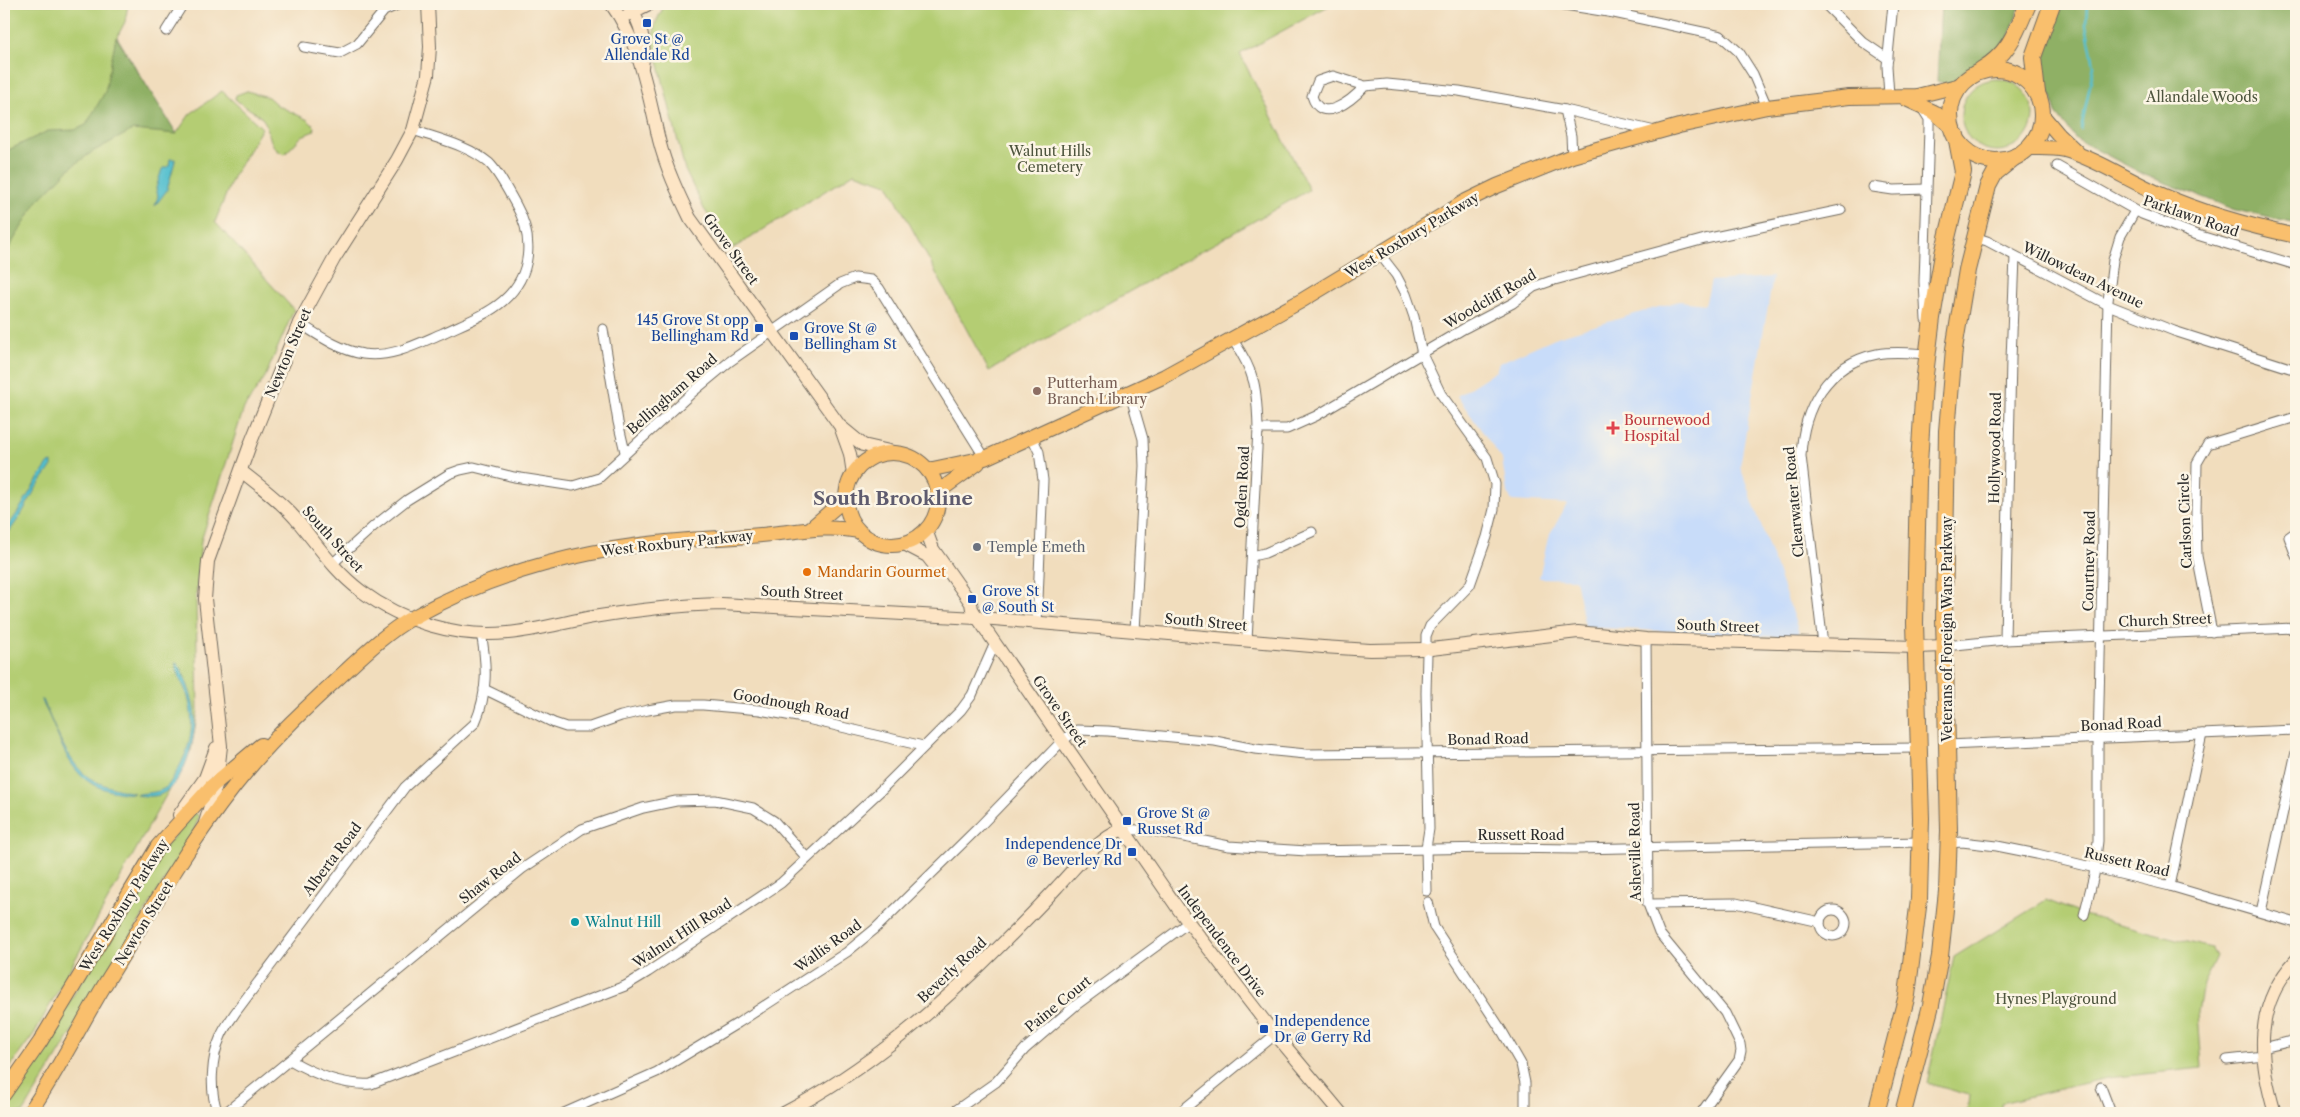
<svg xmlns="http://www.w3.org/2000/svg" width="2300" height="1117" font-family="'Libre Caslon Text',serif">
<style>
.built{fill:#c8dcf9}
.green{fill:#b4cd73;stroke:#707c4f}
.forest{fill:#8fb065;stroke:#5d6e48}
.water{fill:#54c0cf;stroke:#40767d}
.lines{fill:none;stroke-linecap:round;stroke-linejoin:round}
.stream{stroke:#54c0cf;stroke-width:2.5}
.street-casing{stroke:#70695e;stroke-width:11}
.secondary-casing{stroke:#70695e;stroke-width:14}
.primary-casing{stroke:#70695e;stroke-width:16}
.highway-casing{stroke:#70695e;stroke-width:18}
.street{stroke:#fff;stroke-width:9}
.secondary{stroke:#fde5c5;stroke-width:12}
.primary{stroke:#f9bf6d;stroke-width:14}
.highway{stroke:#f9bf6d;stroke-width:16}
.transit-dot{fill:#1a4fb4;stroke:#fcf5e5;stroke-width:2}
.education-dot{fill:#8d6e63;stroke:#fcf5e5;stroke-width:2}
.health-dot{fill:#e0444e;stroke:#fcf5e5;stroke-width:2}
.worship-dot{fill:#6b7280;stroke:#fcf5e5;stroke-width:2}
.food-dot{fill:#e8710a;stroke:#fcf5e5;stroke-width:2}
.culture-dot{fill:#0f9aa8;stroke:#fcf5e5;stroke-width:2}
.labels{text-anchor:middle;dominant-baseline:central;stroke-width:5;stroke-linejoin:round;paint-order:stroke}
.transit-label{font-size:14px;fill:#164399;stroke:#fcf5e5;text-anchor:start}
.park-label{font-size:14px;fill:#4d543d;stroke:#fcf5e5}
.street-label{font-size:14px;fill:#2b2b2b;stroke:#fcf5e5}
.education-label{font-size:14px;fill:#785e54;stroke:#fcf5e5;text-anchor:start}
.health-label{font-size:14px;fill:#be3a42;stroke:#fcf5e5;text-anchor:start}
.worship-label{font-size:14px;fill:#5b616d;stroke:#fcf5e5;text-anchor:start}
.food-label{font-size:14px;fill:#c56008;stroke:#fcf5e5;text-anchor:start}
.culture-label{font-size:14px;fill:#0d838f;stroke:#fcf5e5;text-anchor:start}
.district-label{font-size:19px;font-weight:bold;fill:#5e5b6e;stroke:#fcf5e5}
</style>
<rect width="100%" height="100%" fill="#fcf5e5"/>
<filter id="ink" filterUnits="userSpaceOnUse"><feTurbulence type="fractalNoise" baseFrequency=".02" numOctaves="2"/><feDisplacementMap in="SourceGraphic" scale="10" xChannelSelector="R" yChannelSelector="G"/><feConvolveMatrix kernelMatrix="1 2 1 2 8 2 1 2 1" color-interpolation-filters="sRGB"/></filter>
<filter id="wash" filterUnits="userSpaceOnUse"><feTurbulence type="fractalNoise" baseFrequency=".0096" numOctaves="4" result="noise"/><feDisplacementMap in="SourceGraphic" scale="20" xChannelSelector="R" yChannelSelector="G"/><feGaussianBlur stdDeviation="1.12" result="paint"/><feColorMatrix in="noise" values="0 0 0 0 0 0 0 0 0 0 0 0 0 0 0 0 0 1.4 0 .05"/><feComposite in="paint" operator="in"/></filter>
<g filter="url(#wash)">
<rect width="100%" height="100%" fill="#f1ddbd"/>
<polygon class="built" points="1773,277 1740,466 1801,638 1585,627 1575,579 1539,578 1548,538 1567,504 1512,501 1507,492 1502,459 1457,396 1496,371 1499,363 1557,337 1679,301 1705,304 1711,281"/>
<g class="green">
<polygon points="4,4 128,4 125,22 117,37 176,134 190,114 222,91 262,128 233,177 215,222 294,310 265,377 244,408 201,541 196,596 198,711 191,750 34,1034 4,1074"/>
<polygon points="665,4 1332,4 1240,54 1309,190 989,371 888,184 854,173 732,249 704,209 685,170 653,41 655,24"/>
<circle cx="1997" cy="115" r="36"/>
<path d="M247 91 268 97 277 105 308 120 315 127 314 131 302 136 285 154C266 148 272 130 262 118 254 110 243 107 235 99L236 95Z"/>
<polygon points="195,812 199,817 192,835 23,1113 4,1113 4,1102 23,1078 159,854"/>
<polygon points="2046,900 2084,915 2211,948 2216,956 2203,984 2198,1012 2202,1068 2107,1078 2001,1103 2002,1113 1967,1113 1969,1095 1927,1083 1954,957"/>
</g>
<g class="forest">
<polygon points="1941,4 2021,4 2007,42 1968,69 1949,85 1937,81"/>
<polygon points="2063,4 2296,4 2296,224 2236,210 2145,175 2076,139 2056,113 2052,97 2043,80 2041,62"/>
<polygon points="116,37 177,134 133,130 92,152 70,168 36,203 4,256 4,223 9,210 9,200 4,189 4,152 48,131 75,130 86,125 105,92"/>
</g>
<g class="water">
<polygon points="170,159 175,159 175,161 167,190 155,206 158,196 156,188 162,169 169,166"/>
<path d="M52 462V466L36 488 21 515 4 539C4 528 12 522 18 512 28 495 37 479 49 463Z"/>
<path d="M176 662C185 672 195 704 195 719 195 742 183 787 159 795 152 797 143 796 136 795 145 792 156 794 165 788 169 786 172 779 174 776 190 751 196 726 188 697 185 686 174 671 176 662Z"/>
<path d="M41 700H43C52 723 66 757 83 773 96 785 117 789 134 793 128 794 124 793 118 792 65 786 63 737 41 700Z"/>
</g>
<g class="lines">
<polyline class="stream" points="2081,129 2094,65 2086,25 2087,4"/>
</g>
</g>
<g filter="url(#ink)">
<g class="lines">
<defs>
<g id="street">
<polyline points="1559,4 1614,13 1721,36 1739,52 1753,74 1767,107"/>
<polyline points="1825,4 1863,42 1888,59"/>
<polyline points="166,31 183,4"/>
<polyline points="304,47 340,53 357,44 384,11 400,4"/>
<path d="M1365 86C1352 100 1321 126 1312 96L1318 81 1333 76 1365 86 1387 84 1459 91 1565 110 1571 136 1572 156"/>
<polyline points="1889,95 1887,66 1893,4"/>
<polyline points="1922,108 1929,119 1929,128 1924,282 1926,320"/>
<polyline points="1565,110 1655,131"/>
<polyline points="2057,166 2142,214 2194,234 2296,265"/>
<polyline points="1873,187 1893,190 1926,189"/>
<polyline points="1974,237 1987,241 2108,305 2174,331 2296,370"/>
<polyline points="1379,253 1396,275 1406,294 1414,317 1422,354 1441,394 1487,458 1495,484 1494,509 1487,537 1470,585 1430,626 1426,636 1426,646"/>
<path d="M299 323C318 335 339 350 363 354 392 358 417 344 443 333 462 324 487 315 503 301 533 275 534 237 516 205 508 191 500 174 489 163 468 145 438 139 413 130"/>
<polyline points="603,329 618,422 625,452"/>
<path d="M1233 340C1256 374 1257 389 1258 429L1247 641"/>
<polyline points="1130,394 1143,439 1144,466 1135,631"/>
<polyline points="1258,429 1287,429 1316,416 1465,328 1513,303 1534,287 1551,281 1705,239 1841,210"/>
<polyline points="1032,437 1039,452 1043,480 1037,623"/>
<polyline points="2296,532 2289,537 2296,556"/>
<polyline points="1252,556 1265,553 1312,532"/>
<polyline points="332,564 374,526 407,500 449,474 460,470 474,467 514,477 573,486 599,478 694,391 729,362 840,284 855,278 871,280 879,288 985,458"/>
<polyline points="2212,632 2197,556 2196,513 2197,463 2208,444 2296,417"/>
<polyline points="1646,639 1648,904 1659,933 1725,1013 1740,1044 1741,1051 1739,1060 1701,1113"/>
<polyline points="2005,640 2011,359 2015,257"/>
<path d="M1823 645 1801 456C1803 408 1827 364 1877 354 1894 351 1911 353 1927 354V351"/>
<polyline points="1945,646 2005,640 2296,628"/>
<polyline points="484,689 554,723 566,727 590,727 621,716 648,710 676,705 703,705 760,710 803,718 923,746"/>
<polyline points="1947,745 2296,730"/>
<polyline points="1123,829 1154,831 1229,846 1307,851 1494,848 1576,849 1921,842"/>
<polyline points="1949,843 1962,842 1997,846 2037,854 2170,886 2296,923"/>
<polyline points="2170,886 2202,734"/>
<polyline points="1427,891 1426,848 1429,829 1426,693 1427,653"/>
<polyline points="1428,902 1434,927 1502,1031 1521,1064 1525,1083 1525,1113"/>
<polyline points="1648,904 1736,903 1820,922"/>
<circle cx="1833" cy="923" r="13"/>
<polyline points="2261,912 2296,752"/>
<polyline points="2084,915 2094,875 2098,841 2098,747 2108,301 2113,260 2120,237 2135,211"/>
<polyline points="2263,1048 2296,1040"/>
<path d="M290 1060C314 1074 342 1086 371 1084L625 986 648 972 781 883 878 793 961 710 972 695 995 643"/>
<polyline points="2227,1060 2264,1056"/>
<polyline points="2101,1087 2111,1113"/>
<path d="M218 1113C209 1091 211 1058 221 1036 224 1028 230 1021 235 1013L405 787 475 723C488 694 487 664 481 633"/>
<polyline points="225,1113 522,869 582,829 643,808 676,801 715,800 753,808 774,821 807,858"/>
<polyline points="564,1113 657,1072 738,1023 847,952 875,929 979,827 1063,740 1077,730 1108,731 1215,741 1255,749 1306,754 1919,748"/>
<polyline points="952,1113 996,1082 1025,1049 1076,1005 1189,922"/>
<polyline points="1179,1113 1276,1034"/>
</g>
<g id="secondary">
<path d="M611 4C640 43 648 93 659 140 666 168 678 193 690 218L840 426 863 445 898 453"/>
<path d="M628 4C642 24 646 43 642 67"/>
<polyline points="627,15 649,4"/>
<polyline points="841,429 850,454 853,474"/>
<path d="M241 471C260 486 279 500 295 518 317 544 334 571 361 591 403 622 456 638 508 633 537 630 565 622 593 617 636 610 678 605 722 604L994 619 1323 647 1370 650 1423 649"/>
<polyline points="926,530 933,549 971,603 972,609 979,620 1179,910 1266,1023 1341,1113"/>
<polyline points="904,544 927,556 938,570"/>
<polyline points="1431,649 1578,632 1646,639 1916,647 1945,646"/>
<polyline points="179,815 205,778 216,748"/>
<polyline points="205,823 217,782 221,746 205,599 208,561 251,442 299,323 334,259 397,160 413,130 428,75 430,47 428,4"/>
<path d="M784 1113C867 1070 937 1009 1002 944 1021 925 1040 906 1058 886 1078 865 1095 841 1123 829"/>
<path d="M2275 1113C2258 1057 2254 1005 2296 960"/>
</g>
<g id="primary">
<polyline points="1906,99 1934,112 1952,127"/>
<polyline points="2042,115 2058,134 2077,152"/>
<path d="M2028 148C2040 148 2053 147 2065 150 2097 159 2131 182 2162 195 2205 214 2250 226 2296 236"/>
<circle cx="892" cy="499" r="46"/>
<polyline points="928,470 985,458 1165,376 1301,301 1466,201 1497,186 1572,156 1679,126 1767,107 1849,97 1917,96 1961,85"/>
<polyline points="938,495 942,489 978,463"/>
<polyline points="811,528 845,499"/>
<polyline points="4,1094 40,1042 158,846 212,786 261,745"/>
<path d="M29 1113C59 1070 82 1021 110 976 154 905 196 831 250 767 276 736 306 708 335 681 357 661 386 632 412 618 497 570 592 547 689 540 717 538 744 537 771 534 801 531 828 525 858 531"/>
</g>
<g id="highway">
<circle cx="1996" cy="115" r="46"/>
<path d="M1981 70C2009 54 2016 32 2028 4"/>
<polyline points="2037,93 2033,57 2052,4"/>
<polyline points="1876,1113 1907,995 1919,899 1921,818 1915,623 1918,480 1924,383 1932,318 1943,254 1963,172 1956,135"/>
<polyline points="1903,1113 1931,1005 1940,956 1947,891 1949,830 1944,618 1947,431 1954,349 1967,270 1988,186 1995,173 2016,156"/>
</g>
</defs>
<use href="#street" class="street-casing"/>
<use href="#secondary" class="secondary-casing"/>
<use href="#primary" class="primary-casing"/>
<use href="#highway" class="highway-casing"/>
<use href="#street" class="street"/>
<use href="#secondary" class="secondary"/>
<use href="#primary" class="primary"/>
<use href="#highway" class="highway"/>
</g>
</g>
<g class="transit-dot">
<rect x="642" y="18" width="10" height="10" rx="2.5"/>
<rect x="754" y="323" width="10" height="10" rx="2.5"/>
<rect x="789" y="331" width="10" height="10" rx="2.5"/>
<rect x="967" y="594" width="10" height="10" rx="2.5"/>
<rect x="1122" y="816" width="10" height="10" rx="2.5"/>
<rect x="1127" y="847" width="10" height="10" rx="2.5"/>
<rect x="1259" y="1024" width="10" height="10" rx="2.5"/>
</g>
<circle class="education-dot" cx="1037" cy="391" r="5"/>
<path class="health-dot" d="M1610.5 420.5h5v5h5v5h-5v5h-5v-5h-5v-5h5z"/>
<circle class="worship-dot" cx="977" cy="547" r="5"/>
<circle class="food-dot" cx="807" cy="572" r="5"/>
<circle class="culture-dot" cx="575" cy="922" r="5"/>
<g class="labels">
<g class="transit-label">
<text x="647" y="39" text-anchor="middle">Grove St @<tspan x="647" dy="16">Allendale Rd</tspan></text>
<text x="749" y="320" text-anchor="end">145 Grove St opp<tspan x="749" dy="16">Bellingham Rd</tspan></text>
<text x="804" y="328">Grove St @<tspan x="804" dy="16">Bellingham St</tspan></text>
<text x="982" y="591">Grove St<tspan x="982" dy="16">@ South St</tspan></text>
<text x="1137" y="813">Grove St @<tspan x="1137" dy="16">Russet Rd</tspan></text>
<text x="1122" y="844" text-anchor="end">Independence Dr<tspan x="1122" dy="16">@ Beverley Rd</tspan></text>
<text x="1274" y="1021">Independence<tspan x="1274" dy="16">Dr @ Gerry Rd</tspan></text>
</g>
<g class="park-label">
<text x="2202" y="97">Allandale Woods</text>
<text x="1050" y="151">Walnut Hills<tspan x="1050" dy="16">Cemetery</tspan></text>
<text x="2056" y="999">Hynes Playground</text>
</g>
<g class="street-label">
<text transform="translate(2191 216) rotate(19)">Parklawn Road</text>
<text transform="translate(1412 235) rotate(-31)">West Roxbury Parkway</text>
<text transform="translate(731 249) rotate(54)">Grove Street</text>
<text transform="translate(2083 275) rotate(26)">Willowdean Avenue</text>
<text transform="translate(1490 299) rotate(-30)">Woodcliff Road</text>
<text transform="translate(288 353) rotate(-67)">Newton Street</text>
<text transform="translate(672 394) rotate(-41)">Bellingham Road</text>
<text transform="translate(1995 448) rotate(-89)">Hollywood Road</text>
<text transform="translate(1242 487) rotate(-87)">Ogden Road</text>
<text transform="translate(1794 502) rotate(-95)">Clearwater Road</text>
<text transform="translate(2185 521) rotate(-92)">Carlson Circle</text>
<text transform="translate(333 539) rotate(48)">South Street</text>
<text transform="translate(677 543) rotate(-6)">West Roxbury Parkway</text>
<text transform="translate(2089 561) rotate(-89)">Courtney Road</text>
<text transform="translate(802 593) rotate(3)">South Street</text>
<text transform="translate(2165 620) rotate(-2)">Church Street</text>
<text transform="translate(1206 622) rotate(5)">South Street</text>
<text transform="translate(1718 626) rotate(2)">South Street</text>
<text transform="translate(1947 629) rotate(-90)">Veterans of Foreign Wars Parkway</text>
<text transform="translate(791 704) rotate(10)">Goodnough Road</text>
<text transform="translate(1060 711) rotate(55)">Grove Street</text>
<text transform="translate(2121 724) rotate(-3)">Bonad Road</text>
<text transform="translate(1488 739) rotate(-1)">Bonad Road</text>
<text x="1521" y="835">Russett Road</text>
<text transform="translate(1635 852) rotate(-91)">Asheville Road</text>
<text transform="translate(332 859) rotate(-53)">Alberta Road</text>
<text transform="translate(2127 862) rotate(13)">Russett Road</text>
<text transform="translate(490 878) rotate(-38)">Shaw Road</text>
<text transform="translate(124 905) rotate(-58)">West Roxbury Parkway</text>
<text transform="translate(144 923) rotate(-58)">Newton Street</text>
<text transform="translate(682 933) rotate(-33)">Walnut Hill Road</text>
<text transform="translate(1222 941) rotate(53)">Independence Drive</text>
<text transform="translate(828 946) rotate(-36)">Wallis Road</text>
<text transform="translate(952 970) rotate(-43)">Beverly Road</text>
<text transform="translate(1058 1004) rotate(-39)">Paine Court</text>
</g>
<g class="education-label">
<text x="1047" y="383">Putterham<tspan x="1047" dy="16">Branch Library</tspan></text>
</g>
<g class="health-label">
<text x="1624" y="420">Bournewood<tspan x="1624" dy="16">Hospital</tspan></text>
</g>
<g class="worship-label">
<text x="987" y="547">Temple Emeth</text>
</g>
<g class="food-label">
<text x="817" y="572">Mandarin Gourmet</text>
</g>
<g class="culture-label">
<text x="585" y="922">Walnut Hill</text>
</g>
<g class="district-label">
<text x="893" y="498">South Brookline</text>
</g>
</g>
<rect width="2300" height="1117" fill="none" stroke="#fcf5e5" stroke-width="20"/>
</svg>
